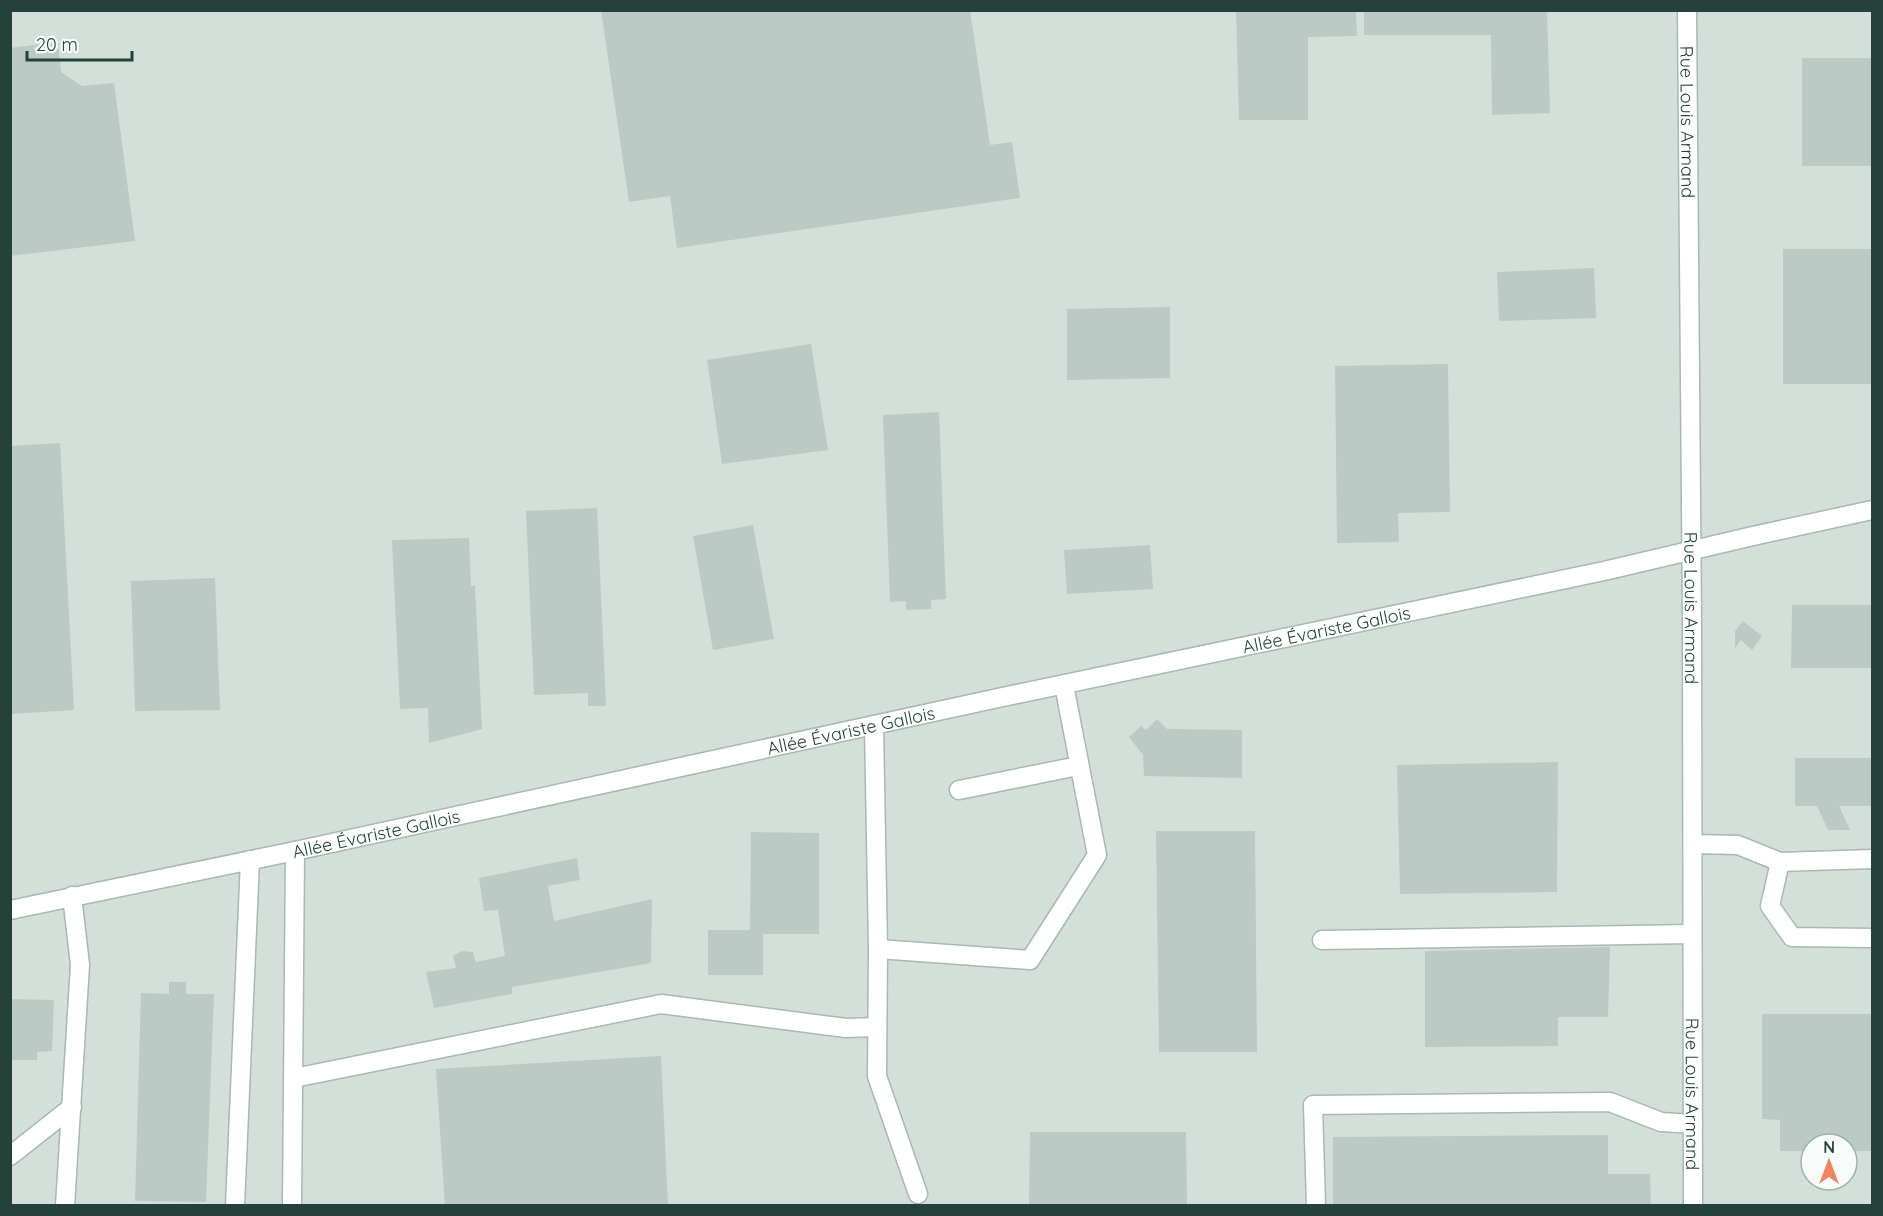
<svg xmlns="http://www.w3.org/2000/svg" width="1883" height="1216" font-family="Quicksand,sans-serif">
<style>
.built{fill:#d4dfda;fill-rule:evenodd}
.building{fill:#bbcac4}
.lines{fill:none;stroke-linecap:round;stroke-linejoin:round}
.minor-casing{stroke:#a8b8b2;stroke-width:21}
.minor{stroke:#fff;stroke-width:18}
.labels{text-anchor:middle;dominant-baseline:central;stroke-width:5;stroke-linejoin:round;paint-order:stroke}
.street-label{font-size:18px;fill:#24423a;stroke:#f7fbf9}
</style>
<rect width="100%" height="100%" fill="#e6efeb"/>
<path class="built" d="M10 11H1872V1205H11ZM1811 1144H1847V1180H1811Z"/>
<g class="building">
<polygon points="601,10 970,10 990,145 1012,142 1020,198 677,248 670,196 629,202"/>
<polygon points="1236,10 1356,10 1357,36 1308,37 1308,120 1239,120"/>
<polygon points="1364,10 1547,10 1550,113 1492,115 1491,35 1364,35"/>
<polygon points="58,42 61,72 82,86 114,83 135,241 10,256 10,48"/>
<rect x="1802" y="58" width="70" height="108"/>
<rect x="1783" y="249" width="89" height="135"/>
<polygon points="1594,268 1596,318 1499,321 1497,272"/>
<polygon points="1170,307 1170,378 1067,380 1067,309"/>
<polygon points="811,344 828,450 722,464 707,360"/>
<polygon points="1448,364 1450,512 1398,513 1399,542 1337,543 1335,366"/>
<polygon points="939,412 946,599 931,600 931,609 906,610 906,601 890,602 883,415"/>
<polygon points="60,443 74,710 10,714 10,446"/>
<polygon points="597,508 606,706 588,706 588,693 534,695 526,511"/>
<polygon points="753,525 774,639 713,650 693,536"/>
<polygon points="469,538 471,586 475,586 482,729 429,743 428,708 400,709 392,540"/>
<polygon points="1150,545 1153,589 1067,594 1064,550"/>
<polygon points="215,578 220,710 135,711 131,581"/>
<polygon points="1792,605 1872,605 1872,668 1791,668"/>
<polygon points="1743,621 1762,636 1752,650 1741,640 1735,648 1735,631"/>
<polygon points="1157,719 1167,729 1242,730 1242,778 1144,776 1143,755 1129,737 1141,726 1146,730"/>
<polygon points="1795,758 1872,758 1872,806 1839,806 1850,830 1828,830 1817,806 1795,806"/>
<polygon points="1558,762 1557,892 1400,894 1397,765"/>
<polygon points="1156,831 1255,831 1257,1052 1159,1052"/>
<polygon points="751,832 819,833 819,934 763,934 763,975 708,975 708,930 750,930"/>
<polygon points="577,858 580,880 548,886 554,921 652,899 651,963 512,987 512,994 434,1008 426,972 456,968 453,956 462,951 473,952 476,962 505,956 498,910 484,911 479,878"/>
<polygon points="1610,947 1608,1017 1558,1017 1558,1046 1425,1047 1425,951"/>
<polygon points="169,982 186,982 186,994 214,994 206,1202 135,1201 141,993 169,994"/>
<polygon points="10,999 54,1000 52,1051 37,1052 37,1060 10,1060"/>
<polygon points="1762,1014 1872,1014 1872,1151 1847,1151 1847,1144 1811,1144 1811,1151 1780,1151 1780,1120 1762,1119"/>
<polygon points="661,1056 668,1206 445,1206 436,1069"/>
<polygon points="1030,1132 1186,1132 1187,1206 1029,1206"/>
<polygon points="1608,1135 1608,1174 1650,1174 1651,1206 1333,1206 1333,1137"/>
</g>
<g class="lines">
<defs>
<g id="minor">
<path id="s1" d="M1687 10 1692 622 1693 1206"/>
<polyline points="874,726 878,949 877,1076 918,1194"/>
<polyline points="959,790 1078,766"/>
<polyline points="1693,844 1738,845 1780,862 1872,859"/>
<polyline points="1780,862 1770,906 1792,937 1872,938"/>
<path id="s2" d="M10 910 295 851 998 698 1604 571 1753 536 1872 510"/>
<polyline points="1322,940 1692,934"/>
<polyline points="878,949 1030,960 1097,855 1064,685"/>
<polyline points="294,1078 661,1004 846,1028 877,1027"/>
<polyline points="10,1156 72,1107"/>
<polyline points="65,1206 80,965 72,896"/>
<polyline points="235,1206 250,860"/>
<polyline points="292,1206 295,851"/>
<polyline points="1316,1206 1313,1105 1610,1102 1661,1122 1693,1124"/>
</g>
</defs>
<use href="#minor" class="minor-casing"/>
<use href="#minor" class="minor"/>
</g>
<g class="labels">
<g class="street-label">
<text stroke="none"><textPath href="#s1" startOffset="112">Rue Louis Armand</textPath></text>
<text stroke="none"><textPath href="#s1" startOffset="598">Rue Louis Armand</textPath></text>
<text stroke="none"><textPath href="#s2" startOffset="1346">Allée Évariste Gallois</textPath></text>
<text stroke="none"><textPath href="#s2" startOffset="860">Allée Évariste Gallois</textPath></text>
<text stroke="none"><textPath href="#s2" startOffset="374">Allée Évariste Gallois</textPath></text>
<text stroke="none"><textPath href="#s1" startOffset="1084">Rue Louis Armand</textPath></text>
</g>
</g>
<rect width="1883" height="1216" fill="none" stroke="#24423a" stroke-width="24"/>
<g transform="translate(1829 1162)"><circle r="28" fill="#f7fbf9" stroke="#a3b1ad" stroke-width="1.5"/>
<path d="M0-4.5L10 22L0 15L-10 22Z" fill="#f4845f"/>
<text y="-9" font-size="16" font-weight="bold" text-anchor="middle" fill="#24423a">N</text>
</g>
<path d="M27 51v9h105v-9" fill="none" stroke="#24423a" stroke-width="3"/>
<text x="36" y="51" font-size="18" fill="#24423a" stroke="#f7fbf9" stroke-width="4.5" paint-order="stroke">20 m</text>
</svg>
